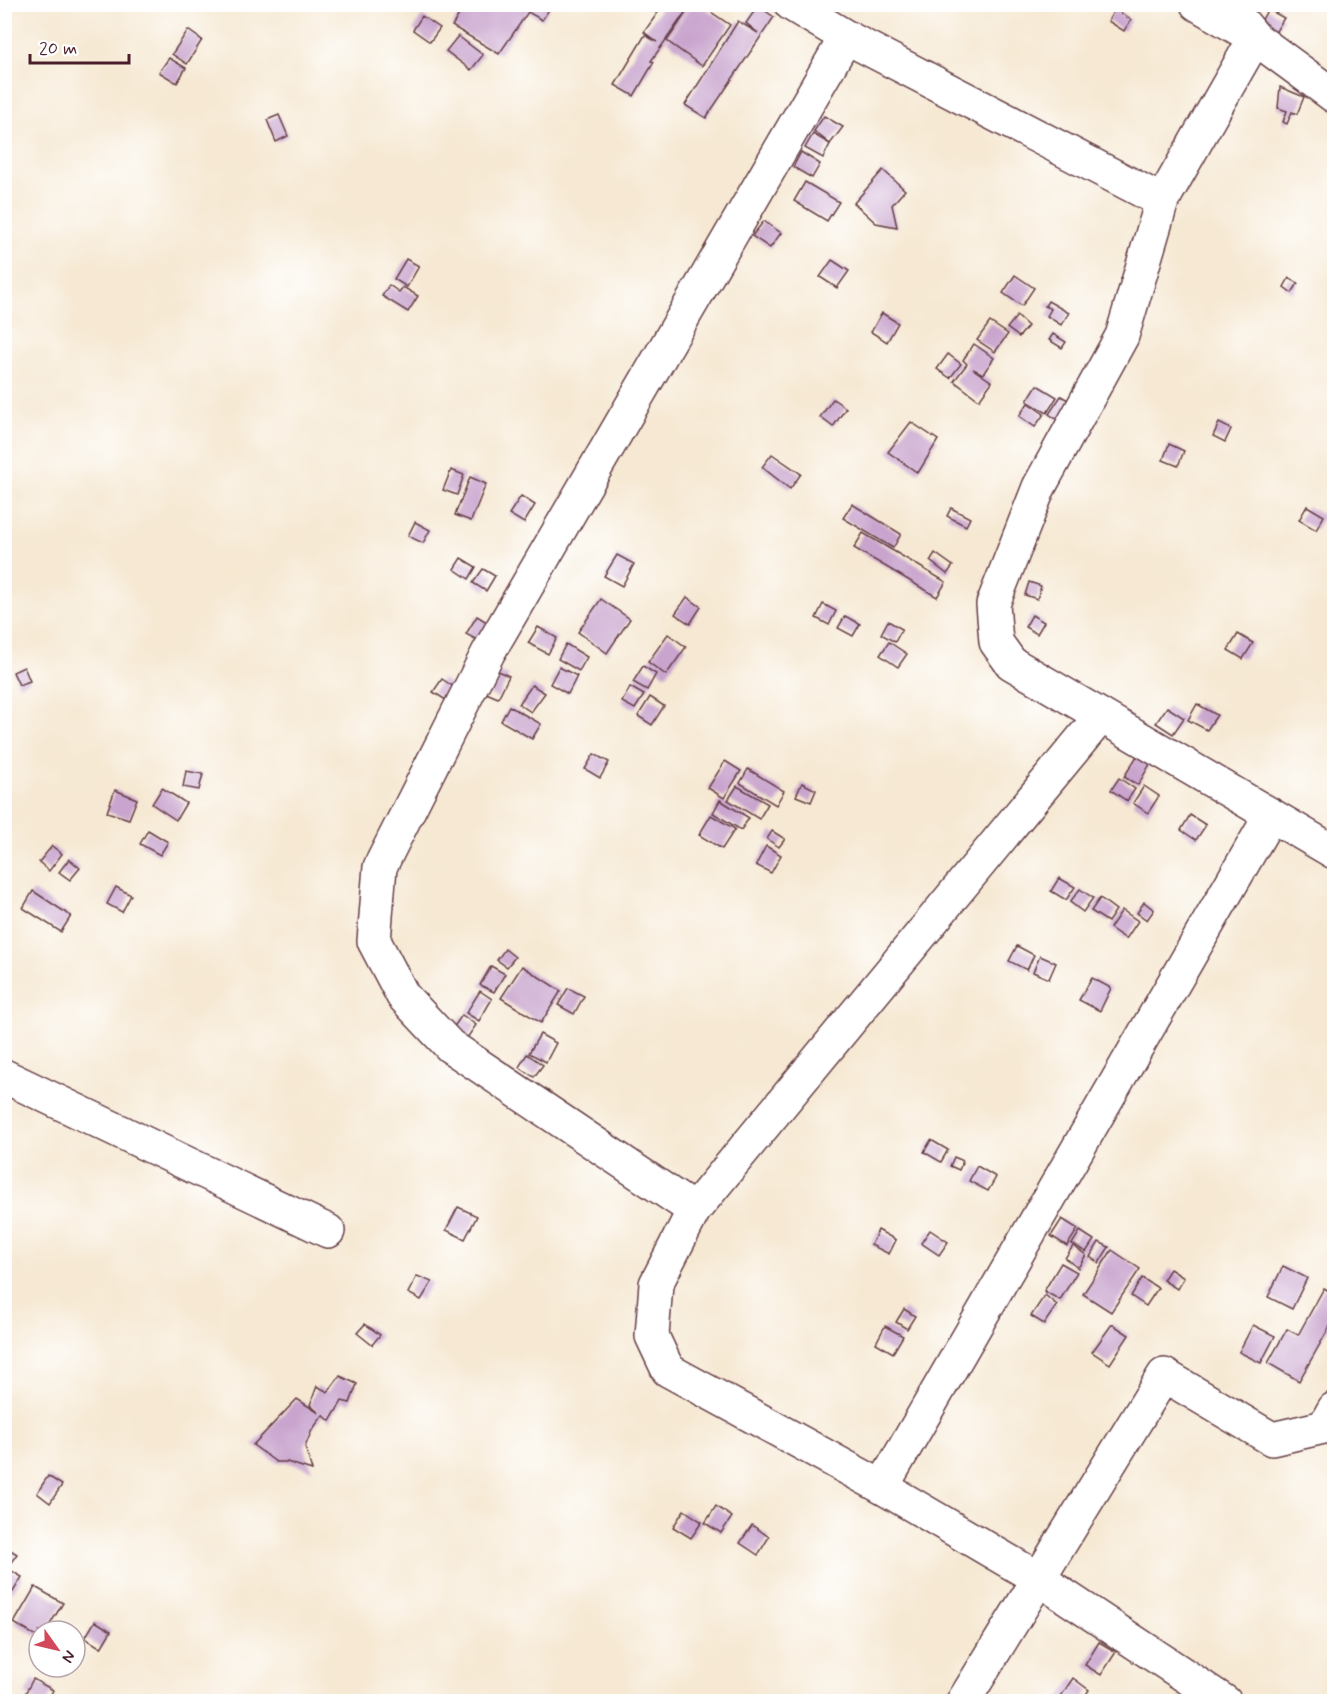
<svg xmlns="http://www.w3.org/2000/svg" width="1339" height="1706" font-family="Mynerve,sans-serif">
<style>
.building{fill:#c9a4ce}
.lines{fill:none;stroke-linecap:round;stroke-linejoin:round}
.minor-casing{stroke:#643d44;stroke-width:36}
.minor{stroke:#fff;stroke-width:33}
</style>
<rect width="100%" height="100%" fill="#fff"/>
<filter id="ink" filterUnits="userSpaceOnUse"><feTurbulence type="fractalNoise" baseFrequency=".0167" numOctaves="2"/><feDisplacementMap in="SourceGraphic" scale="12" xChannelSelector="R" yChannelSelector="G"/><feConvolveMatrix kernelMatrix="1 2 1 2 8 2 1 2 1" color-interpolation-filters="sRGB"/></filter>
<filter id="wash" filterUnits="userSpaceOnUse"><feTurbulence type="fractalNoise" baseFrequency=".008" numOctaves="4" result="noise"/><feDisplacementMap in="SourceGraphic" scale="24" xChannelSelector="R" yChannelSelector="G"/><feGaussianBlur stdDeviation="1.35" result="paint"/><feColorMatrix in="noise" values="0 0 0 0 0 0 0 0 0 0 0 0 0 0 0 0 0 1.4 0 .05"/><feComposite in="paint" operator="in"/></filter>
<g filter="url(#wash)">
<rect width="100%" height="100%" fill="#f6e8d2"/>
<g id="blocks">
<g class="building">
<polygon points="664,4 685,4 689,7 651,61 654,62 634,96 615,85 645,35 657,42 644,32"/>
<polygon points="692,4 699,4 730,25 702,66 667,41"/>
<polygon points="465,5 552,5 542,20 528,12 499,54 452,26"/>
<polygon points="758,6 774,17 706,118 685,105 738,21 758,33 746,23"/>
<polygon points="1115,9 1131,20 1124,31 1108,21"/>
<polygon points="1268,9 1284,18 1275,33 1260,23"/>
<polygon points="422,16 440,28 430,42 413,30"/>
<polygon points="188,30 202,40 187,64 172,54"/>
<polygon points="458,36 483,55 471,70 446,51"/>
<polygon points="169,58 186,68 177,83 159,72"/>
<polygon points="1280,87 1304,97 1297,114 1292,112 1287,124 1283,122 1287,111 1278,108"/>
<polygon points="279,115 288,136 276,142 267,120"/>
<polygon points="824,116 843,127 830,144 814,131"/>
<polygon points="813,134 830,144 823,158 805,148"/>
<polygon points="801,152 820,164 812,178 793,167"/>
<polygon points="883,170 905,190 892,205 897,227 876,223 854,203"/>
<polygon points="805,182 839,202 827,221 794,201"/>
<polygon points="764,221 781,233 770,248 752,236"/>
<polygon points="406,259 419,266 407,287 394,279"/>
<polygon points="832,260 849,271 837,288 820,277"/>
<polygon points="1015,275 1034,288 1022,306 1003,293"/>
<polygon points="1289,278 1298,283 1292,293 1284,287"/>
<polygon points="389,285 399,292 403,287 418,296 408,312 382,296"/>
<polygon points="1048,301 1069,313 1061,325 1047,316 1051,309 1045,306"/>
<polygon points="882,313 898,323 887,342 871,332"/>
<polygon points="1017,316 1028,326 1019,337 1007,328"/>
<polygon points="990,322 1008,334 995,352 977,340"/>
<polygon points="1053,334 1066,342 1062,348 1049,340"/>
<polygon points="974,344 994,358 983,374 973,369 992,382 979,400 954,381 967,364 963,360"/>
<polygon points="948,354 961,364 950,378 937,369"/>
<polygon points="1037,385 1057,397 1047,413 1027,401"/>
<polygon points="1061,396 1075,404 1062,423 1049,414"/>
<polygon points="833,399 846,408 833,427 820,417"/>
<polygon points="1028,403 1044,414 1035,427 1019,416"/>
<polygon points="911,422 938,440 918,473 888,452"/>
<polygon points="1219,423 1231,429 1225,442 1213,436"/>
<polygon points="1169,444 1184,451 1178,466 1163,460"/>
<polygon points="772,454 801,474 790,489 762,467"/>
<polygon points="451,470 464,475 457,495 443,490"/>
<polygon points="470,477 486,484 471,521 455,515"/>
<polygon points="521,496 535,505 524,523 509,514"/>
<polygon points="852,504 901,534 893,548 843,518"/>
<polygon points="1307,506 1324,516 1316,530 1299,520"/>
<polygon points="951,508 970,518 966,526 947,516"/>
<polygon points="415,522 430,530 423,543 408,536"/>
<polygon points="863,533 946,582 937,597 854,548"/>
<polygon points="935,553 953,566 947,574 930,561"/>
<polygon points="617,555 634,564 622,586 604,576"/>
<polygon points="461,558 476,567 469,579 454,569"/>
<polygon points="483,569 495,576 486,591 473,583"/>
<polygon points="1029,582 1041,586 1037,599 1025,595"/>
<polygon points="687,597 701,607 690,624 675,614"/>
<polygon points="601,599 630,619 607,653 578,632"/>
<polygon points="823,604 836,611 829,625 816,618"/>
<polygon points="1032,615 1044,622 1037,634 1025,627"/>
<polygon points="477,616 490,624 479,641 466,634"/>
<polygon points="845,616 860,624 853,636 838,628"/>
<polygon points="888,621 902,629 895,642 881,634"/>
<polygon points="538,627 557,638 548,654 528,643"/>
<polygon points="668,634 686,647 666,675 648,662"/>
<polygon points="1238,634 1253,643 1243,659 1228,650"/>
<polygon points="889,642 907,654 898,667 880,655"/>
<polygon points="566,644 587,657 579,671 558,659"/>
<polygon points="643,666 656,674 647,690 633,682"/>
<polygon points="24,667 30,681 19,685 13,672"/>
<polygon points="559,667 577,676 568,694 550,684"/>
<polygon points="495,670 509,676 498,698 484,692"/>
<polygon points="442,679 457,689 449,702 433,692"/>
<polygon points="532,685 545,693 531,712 519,704"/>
<polygon points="630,687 644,695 635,709 622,702"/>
<polygon points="650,697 664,706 652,725 638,716"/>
<polygon points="1197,704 1217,715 1207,730 1188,720"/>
<polygon points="509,706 541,724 532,739 501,721"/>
<polygon points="1167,707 1184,718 1173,734 1156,723"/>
<polygon points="594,754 609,762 600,778 585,769"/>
<polygon points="1137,756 1150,764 1138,785 1124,777"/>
<polygon points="725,761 741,771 724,798 708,788"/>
<polygon points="748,769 784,791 776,805 740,783"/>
<polygon points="186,771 203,774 199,790 183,787"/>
<polygon points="1119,778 1135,789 1127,801 1111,790"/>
<polygon points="802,783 816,790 811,802 796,796"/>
<polygon points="737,786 768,804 759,819 728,800"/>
<polygon points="1144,786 1159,796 1148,813 1133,803"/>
<polygon points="162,788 186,803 176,820 152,804"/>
<polygon points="115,790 137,799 129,819 107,812"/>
<polygon points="720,800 749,818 741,830 713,813"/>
<polygon points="711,815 735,829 722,849 699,835"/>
<polygon points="1190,815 1206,825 1196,840 1181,830"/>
<polygon points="148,830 168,842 160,855 140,844"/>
<polygon points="772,831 785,839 779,847 767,839"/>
<polygon points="52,846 62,854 49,871 39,862"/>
<polygon points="766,846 781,855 771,873 756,865"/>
<polygon points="69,859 80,868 70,880 59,872"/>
<polygon points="1059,878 1075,887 1066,900 1051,891"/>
<polygon points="116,887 131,895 122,912 107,904"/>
<polygon points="1080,889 1093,898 1083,912 1070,902"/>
<polygon points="33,891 71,916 61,932 23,908"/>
<polygon points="1100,898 1116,910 1108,922 1091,911"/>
<polygon points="1144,902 1154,910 1147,920 1137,913"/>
<polygon points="1122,910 1138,921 1126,939 1110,928"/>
<polygon points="1017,946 1034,955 1027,970 1009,961"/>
<polygon points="505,949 515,957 507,967 497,960"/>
<polygon points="1040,956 1056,963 1049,979 1033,972"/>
<polygon points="491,966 505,974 494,992 480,985"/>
<polygon points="522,966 561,991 541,1023 501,998"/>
<polygon points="1092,978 1111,988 1100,1011 1079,1000"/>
<polygon points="568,988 584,996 574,1014 558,1005"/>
<polygon points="480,991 492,999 479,1021 466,1013"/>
<polygon points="462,1015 476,1025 465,1041 451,1031"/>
<polygon points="540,1034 556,1043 546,1062 529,1053"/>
<polygon points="527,1054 543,1065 534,1077 519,1067"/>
<polygon points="931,1140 948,1150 941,1162 924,1152"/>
<polygon points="954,1157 963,1161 959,1170 950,1166"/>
<polygon points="977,1166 996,1177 988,1191 969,1181"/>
<polygon points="458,1207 477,1216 465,1239 446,1230"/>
<polygon points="1062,1219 1078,1229 1067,1246 1051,1236"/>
<polygon points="878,1230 896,1240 889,1254 871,1245"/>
<polygon points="930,1230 948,1242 939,1255 921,1243"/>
<polygon points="1080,1231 1094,1240 1086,1252 1072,1244"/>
<polygon points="1099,1242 1109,1247 1099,1263 1090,1257"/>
<polygon points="1073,1246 1086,1255 1078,1268 1065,1258"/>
<polygon points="1112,1250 1140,1269 1111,1312 1083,1294"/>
<polygon points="1061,1263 1077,1272 1060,1300 1044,1291"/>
<polygon points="1283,1266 1307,1278 1292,1309 1268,1297"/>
<polygon points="1170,1269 1184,1278 1177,1289 1163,1280"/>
<polygon points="417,1276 432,1282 421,1300 408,1293"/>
<polygon points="1142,1278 1158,1288 1146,1306 1131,1296"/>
<polygon points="1324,1288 1334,1294 1334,1319 1299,1381 1268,1363 1287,1329 1298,1335"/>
<polygon points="1045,1295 1057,1305 1044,1324 1031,1316"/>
<polygon points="904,1309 915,1316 907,1329 896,1322"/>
<polygon points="365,1324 380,1335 372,1345 357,1333"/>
<polygon points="1112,1324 1129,1335 1110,1364 1092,1352"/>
<polygon points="1253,1325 1275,1336 1261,1363 1239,1352"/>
<polygon points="885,1326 903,1336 893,1353 876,1343"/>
<polygon points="340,1376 357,1384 350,1403 342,1401 330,1421 323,1415 312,1430 305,1447 312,1470 287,1462 276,1462 253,1445 297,1399 319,1413 310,1405 317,1386 328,1392"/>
<polygon points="48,1476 62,1485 50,1503 37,1493"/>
<polygon points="716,1506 732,1517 721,1533 705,1523"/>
<polygon points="684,1510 702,1522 691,1538 673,1527"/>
<polygon points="752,1525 769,1537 758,1555 740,1543"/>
<polygon points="4,1546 17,1554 7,1568 4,1566"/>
<polygon points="10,1570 22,1577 13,1592 4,1586 4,1580"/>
<polygon points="35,1587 63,1603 46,1631 39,1631 39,1638 14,1623"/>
<polygon points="95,1621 111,1631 101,1648 85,1638"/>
<polygon points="1099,1642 1116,1652 1101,1675 1085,1665"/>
<polygon points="1073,1678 1089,1690 1081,1702 1057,1702"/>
<polygon points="33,1679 53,1690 47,1702 37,1702 25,1694"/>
</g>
</g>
</g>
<g filter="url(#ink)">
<use href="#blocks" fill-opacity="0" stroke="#643d44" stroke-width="1.5"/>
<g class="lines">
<defs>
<g id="minor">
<polyline points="791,4 846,37 1162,201"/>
<polyline points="1197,4 1255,38 1334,96"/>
<polyline points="1227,4 1255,38 1162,201 1122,336 1039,487 993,604 996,642 1011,663 1334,852"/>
<polyline points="1101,716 694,1210 656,1284 652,1336 668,1370 882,1487 1039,1579 1225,1702"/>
<polyline points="4,1076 328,1231"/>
<polyline points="694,1210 450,1046 403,996 374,941 380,867 488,653 846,37"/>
<polyline points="882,1487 1271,815"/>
<polyline points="963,1702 1164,1375 1272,1439 1324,1427 1334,1409"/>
</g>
</defs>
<use href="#minor" class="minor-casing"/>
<use href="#minor" class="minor"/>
</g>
</g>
<rect width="1339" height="1706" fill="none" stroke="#fff" stroke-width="24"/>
<g transform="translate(57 1649) rotate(124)"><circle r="28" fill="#ffffff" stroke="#b7a5aa" stroke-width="1.5"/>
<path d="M0-4.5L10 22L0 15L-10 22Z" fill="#d1495b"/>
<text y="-9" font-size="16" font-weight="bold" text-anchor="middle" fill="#4a1f2b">N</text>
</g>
<path d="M30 54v9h99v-9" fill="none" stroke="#4a1f2b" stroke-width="3"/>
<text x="39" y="54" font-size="18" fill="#4a1f2b" stroke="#ffffff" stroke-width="4.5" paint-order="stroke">20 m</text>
</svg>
